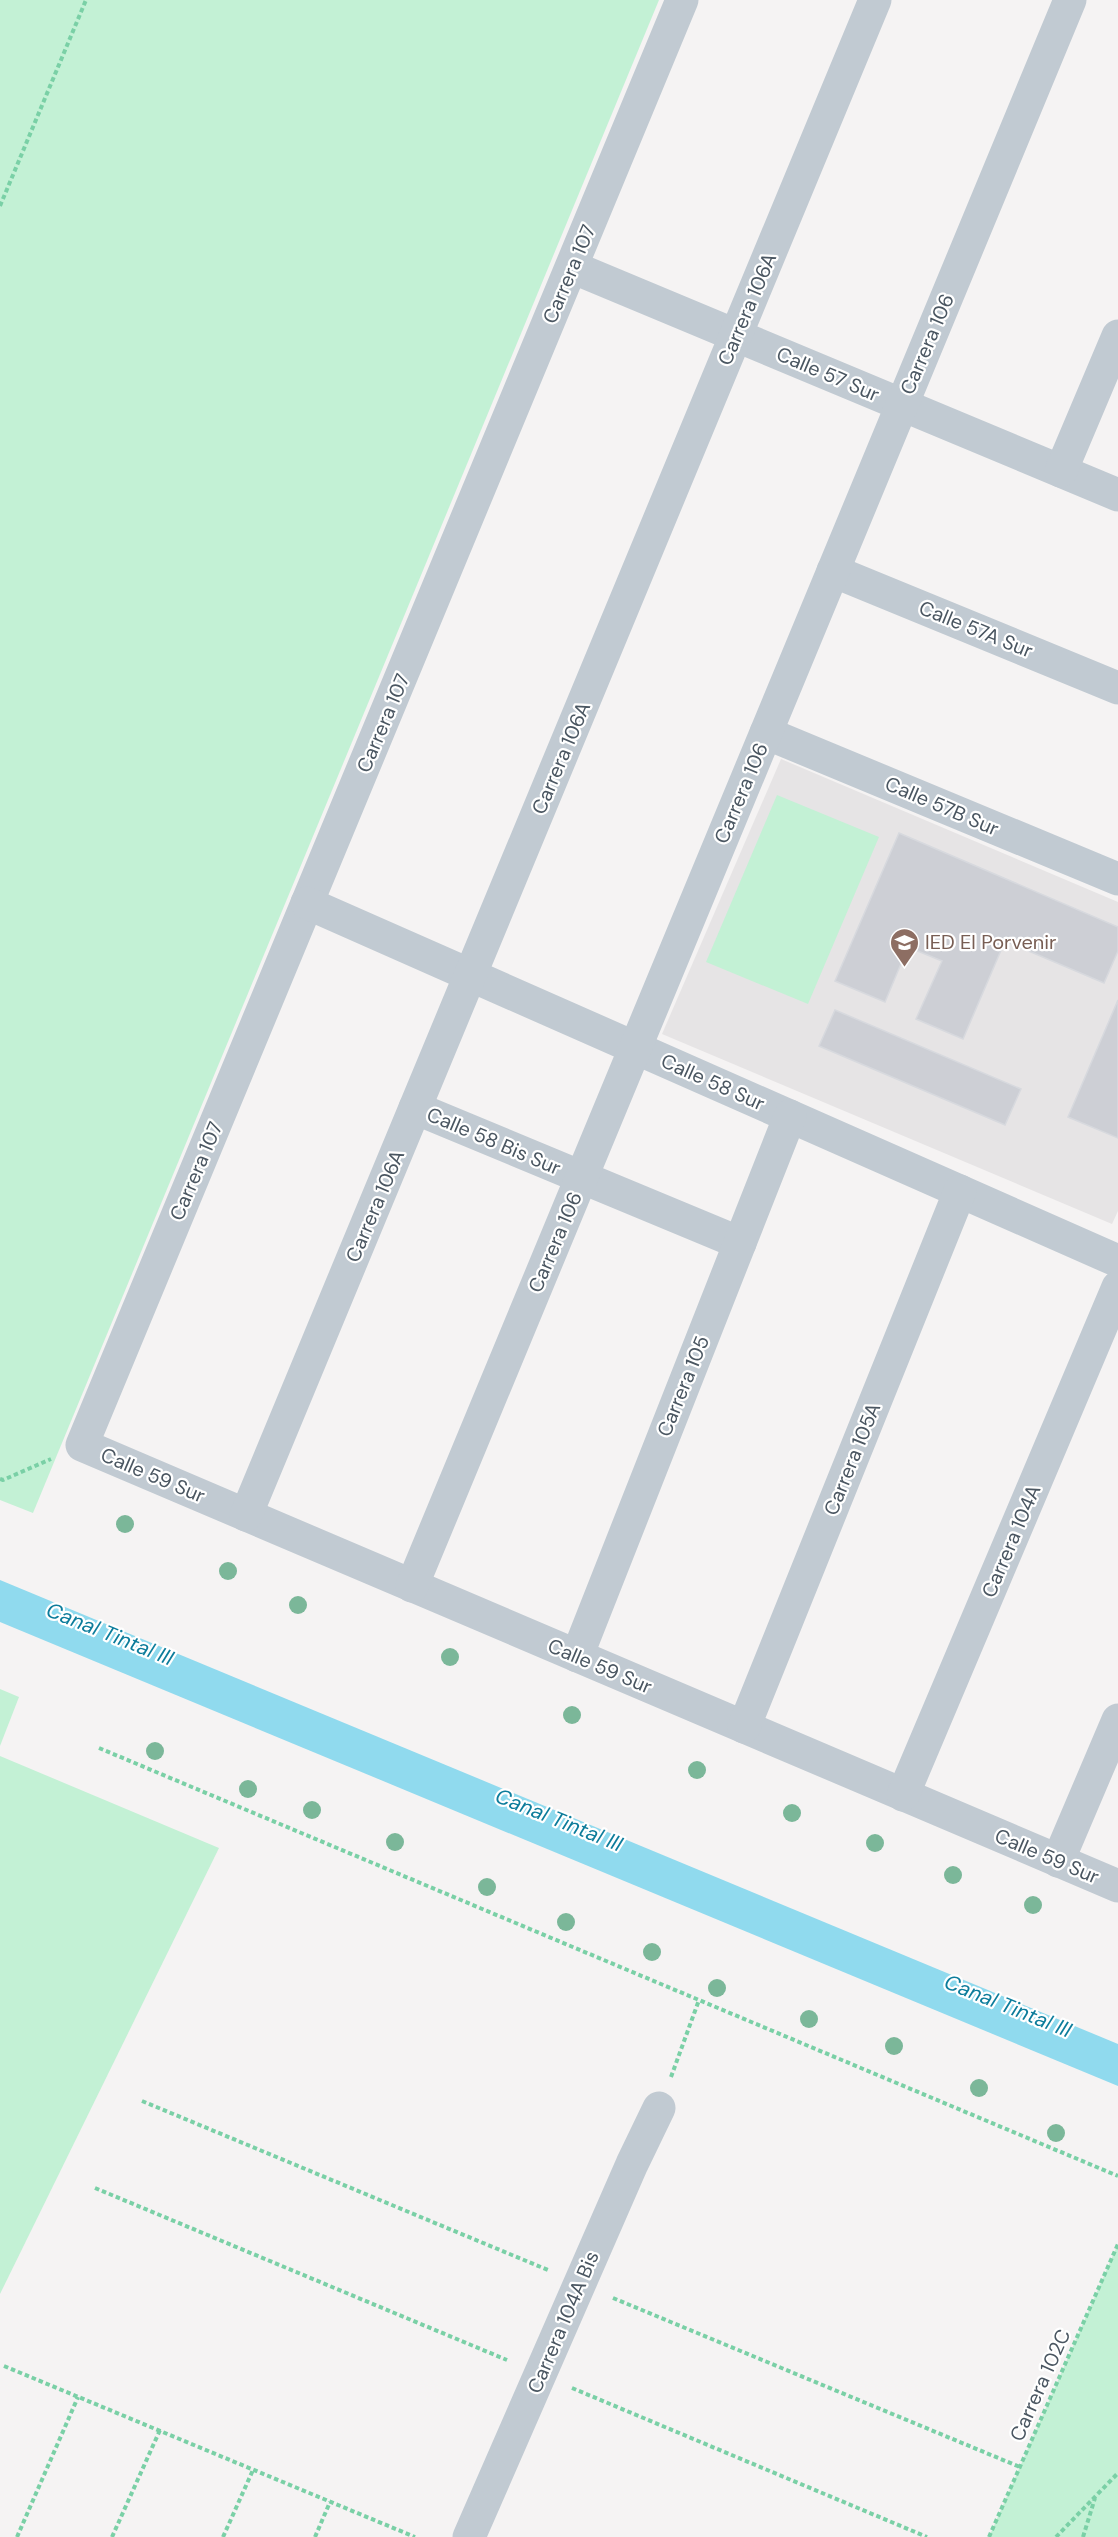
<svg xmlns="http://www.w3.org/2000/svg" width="1118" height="2537" font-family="'DM Sans',sans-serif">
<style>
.education{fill:#e6e4e5}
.green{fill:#c3f1d5}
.water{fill:#90daee}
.building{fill:#cdcfd5;stroke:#d7d9de;stroke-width:1.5}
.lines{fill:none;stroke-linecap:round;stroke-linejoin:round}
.path{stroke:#7ad0a6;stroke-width:4;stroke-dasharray:4.5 3;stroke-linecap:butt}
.minor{stroke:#c1cad2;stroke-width:33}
.tree{fill:#7bb799}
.labels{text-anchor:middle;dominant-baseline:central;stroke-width:4.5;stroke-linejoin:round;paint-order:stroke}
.street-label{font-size:20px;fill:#4a5661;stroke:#fff}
.education-label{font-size:20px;fill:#785e54;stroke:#fff;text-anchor:start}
.water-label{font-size:21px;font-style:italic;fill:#0c7c9b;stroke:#fff}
</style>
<rect width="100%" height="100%" fill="#f5f3f3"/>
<polygon class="education" points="781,759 1118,902 1118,1211 1112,1224 662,1034"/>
<g class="green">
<polygon points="0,0 659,0 33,1513 0,1500"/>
<polygon points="777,795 879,837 808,1004 706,962"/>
<polygon points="0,1689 19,1697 0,1746"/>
<polygon points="0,1756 219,1848 0,2294"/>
<polygon points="1118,2244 1118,2537 989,2537"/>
</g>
<polygon class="water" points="0,1580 1118,2044 1118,2086 0,1622"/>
<g class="building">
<polygon points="899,833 1118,927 1118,951 1104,983 1005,941 963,1039 916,1019 942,961 908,947 885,1002 835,981"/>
<polygon points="1118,1000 1118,1138 1068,1117"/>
<polygon points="835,1010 1021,1089 1005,1125 819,1046"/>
</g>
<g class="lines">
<g class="path">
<polyline points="0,206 86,0"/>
<polyline points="0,1479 3,1480 51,1459"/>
<polyline points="99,1748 1118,2176"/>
<polyline points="671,2077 699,2000"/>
<polyline points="142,2101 548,2270"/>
<polyline points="95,2188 507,2360"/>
<polyline points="613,2298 1020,2467"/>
<polyline points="4,2366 415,2537"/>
<polyline points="572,2388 927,2537"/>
<polyline points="17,2537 78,2397"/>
<polyline points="112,2537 160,2430"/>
<polyline points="223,2537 253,2470"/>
<polyline points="315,2537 330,2502"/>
<polyline points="989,2537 1118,2244"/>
<polyline points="1056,2537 1118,2473"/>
<polyline points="1083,2537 1095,2498"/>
</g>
<g class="minor">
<polyline points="682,0 82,1445 1118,1886"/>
<polyline points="572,267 1118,495"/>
<polyline points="1061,471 1118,336"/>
<polyline points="833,571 1118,688"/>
<polyline points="766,733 1118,879"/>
<polyline points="307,903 1118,1261"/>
<polyline points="415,1108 740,1243"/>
<polyline points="246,1515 875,0"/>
<polyline points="412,1586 1070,0"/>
<polyline points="577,1656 790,1116"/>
<polyline points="744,1727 960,1191"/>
<polyline points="903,1795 1118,1287"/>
<polyline points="1058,1861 1118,1720"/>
<polyline points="469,2537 632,2164 659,2108"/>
</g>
</g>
<g class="tree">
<circle cx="125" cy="1524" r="9"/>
<circle cx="228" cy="1571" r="9"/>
<circle cx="298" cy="1605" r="9"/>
<circle cx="450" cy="1657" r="9"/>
<circle cx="572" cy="1715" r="9"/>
<circle cx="155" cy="1751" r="9"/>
<circle cx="697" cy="1770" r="9"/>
<circle cx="248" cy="1789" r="9"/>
<circle cx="312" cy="1810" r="9"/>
<circle cx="792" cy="1813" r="9"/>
<circle cx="395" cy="1842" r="9"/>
<circle cx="875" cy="1843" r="9"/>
<circle cx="953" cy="1875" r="9"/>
<circle cx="487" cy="1887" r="9"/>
<circle cx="1033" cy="1905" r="9"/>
<circle cx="566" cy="1922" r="9"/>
<circle cx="652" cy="1952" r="9"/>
<circle cx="717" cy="1988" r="9"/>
<circle cx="809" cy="2019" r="9"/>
<circle cx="894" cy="2046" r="9"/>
<circle cx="979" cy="2088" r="9"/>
<circle cx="1056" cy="2133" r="9"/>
</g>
<defs>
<symbol id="school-pin" viewBox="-11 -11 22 30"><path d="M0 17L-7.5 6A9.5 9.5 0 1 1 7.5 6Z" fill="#8d6e63" stroke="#fff"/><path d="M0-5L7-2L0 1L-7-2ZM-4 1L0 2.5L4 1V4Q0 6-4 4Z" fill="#fff"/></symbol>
</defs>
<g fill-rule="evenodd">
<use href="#school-pin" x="888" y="926" width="33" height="45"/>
</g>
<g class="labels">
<g class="street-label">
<text transform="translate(569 274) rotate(-67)">Carrera 107</text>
<text transform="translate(747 309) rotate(-67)">Carrera 106A</text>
<text transform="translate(927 344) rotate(-67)">Carrera 106</text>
<text transform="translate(828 374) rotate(23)">Calle 57 Sur</text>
<text transform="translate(976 629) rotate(22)">Calle 57A Sur</text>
<text transform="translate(383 723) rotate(-67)">Carrera 107</text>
<text transform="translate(561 758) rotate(-67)">Carrera 106A</text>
<text transform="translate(741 793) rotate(-67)">Carrera 106</text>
<text transform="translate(942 806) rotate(23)">Calle 57B Sur</text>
<text transform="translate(713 1082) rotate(24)">Calle 58 Sur</text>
<text transform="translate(494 1141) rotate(23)">Calle 58 Bis Sur</text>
<text transform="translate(196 1171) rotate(-67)">Carrera 107</text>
<text transform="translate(375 1206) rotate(-67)">Carrera 106A</text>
<text transform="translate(555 1242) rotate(-67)">Carrera 106</text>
<text transform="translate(683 1386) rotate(-68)">Carrera 105</text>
<text transform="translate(852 1459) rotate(-68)">Carrera 105A</text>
<text transform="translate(153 1475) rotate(23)">Calle 59 Sur</text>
<text transform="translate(1011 1541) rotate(-67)">Carrera 104A</text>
<text transform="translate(600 1666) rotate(23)">Calle 59 Sur</text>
<text transform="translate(1047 1856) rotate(23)">Calle 59 Sur</text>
<text transform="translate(563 2322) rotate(-67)">Carrera 104A Bis</text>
<text transform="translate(1040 2385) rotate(-66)">Carrera 102C</text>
</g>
<g class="education-label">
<text x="925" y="942">IED El Porvenir</text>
</g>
<g class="water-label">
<text transform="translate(110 1634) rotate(22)">Canal Tintal III</text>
<text transform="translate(559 1820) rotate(22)">Canal Tintal III</text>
<text transform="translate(1008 2006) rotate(22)">Canal Tintal III</text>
</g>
</g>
</svg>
